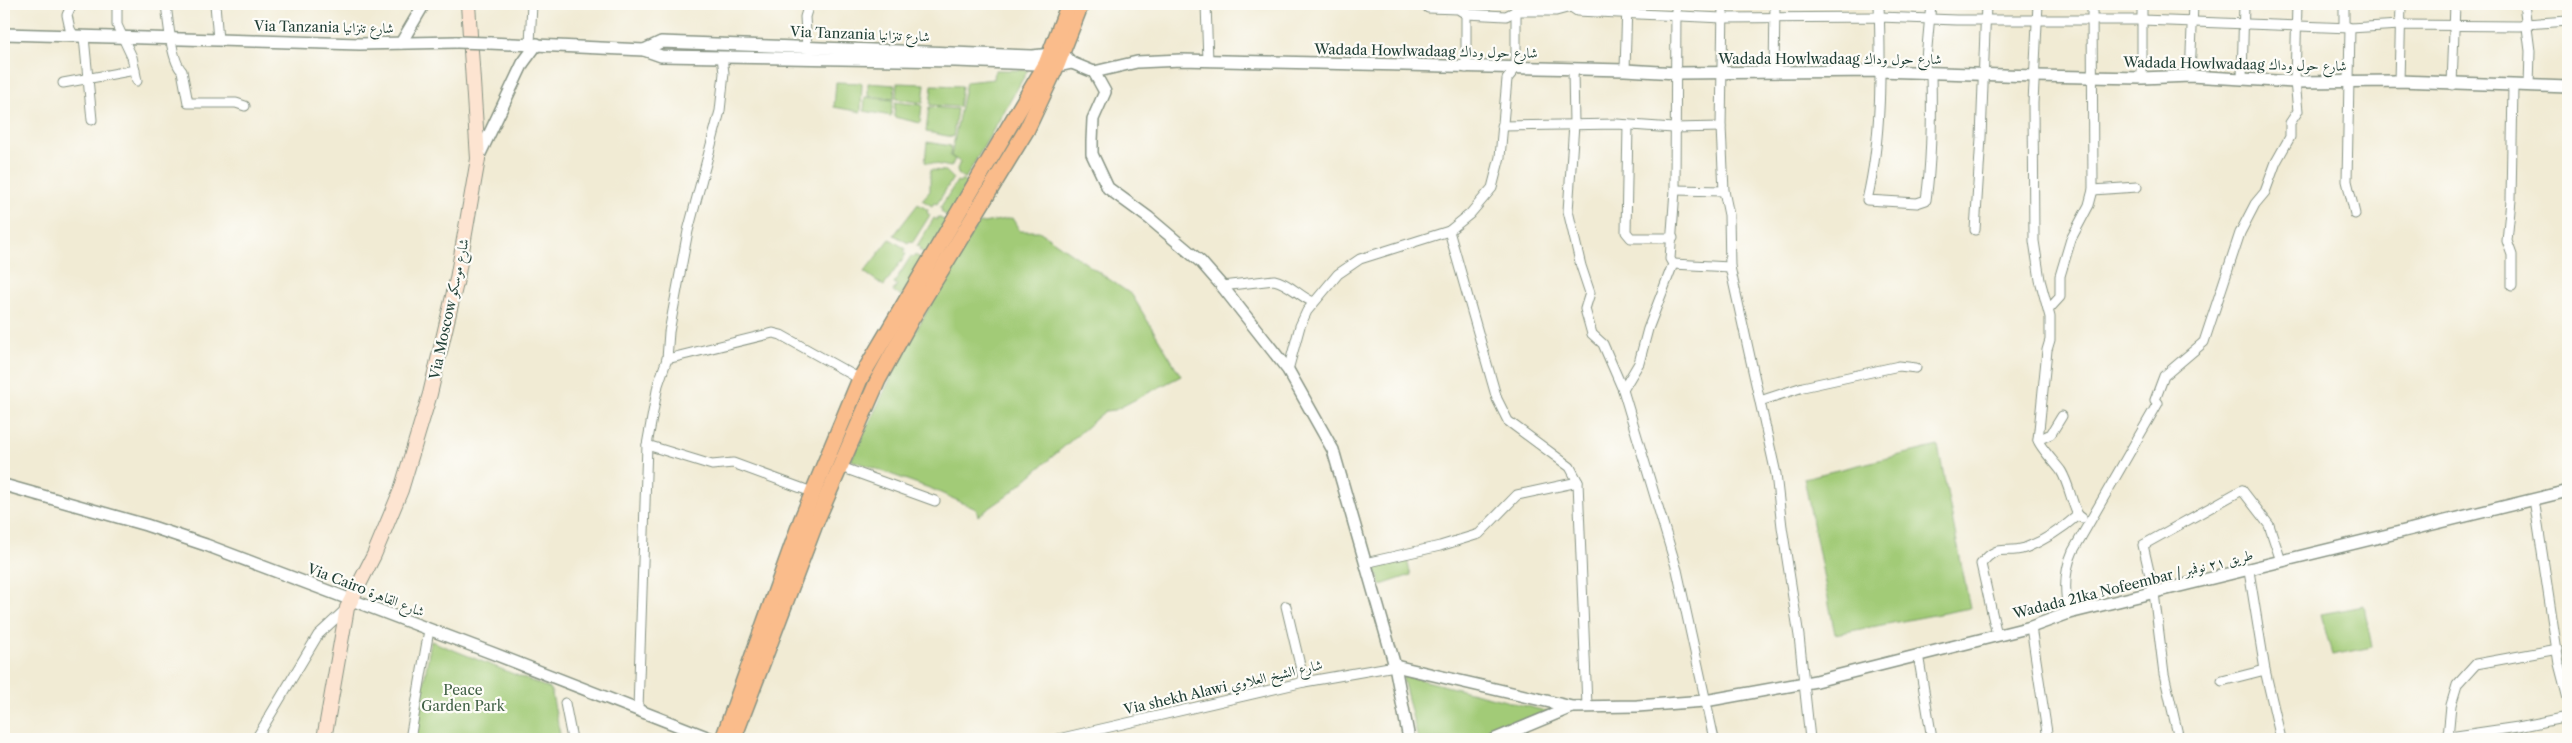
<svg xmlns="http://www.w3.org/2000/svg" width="2572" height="743" font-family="'Libre Caslon Text',Amiri,serif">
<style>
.green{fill:#a2cb77;stroke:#608456}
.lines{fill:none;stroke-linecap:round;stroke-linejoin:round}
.minor-casing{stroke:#889484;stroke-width:11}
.tertiary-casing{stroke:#889484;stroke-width:14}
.secondary-casing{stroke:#889484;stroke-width:16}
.trunk-casing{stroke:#889484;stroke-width:18}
.minor{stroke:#fff;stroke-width:9}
.tertiary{stroke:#fff;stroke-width:11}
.secondary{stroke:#fde4d1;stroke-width:14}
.trunk{stroke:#fabc8b;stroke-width:15}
.tertiary-bridge-casing{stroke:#889484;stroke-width:14;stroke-linecap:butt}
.tertiary-bridge{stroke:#fff;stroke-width:11}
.labels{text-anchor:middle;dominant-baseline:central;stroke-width:4.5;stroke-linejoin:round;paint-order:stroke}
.street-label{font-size:14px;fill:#1f3d34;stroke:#fdfcf7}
.park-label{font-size:14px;fill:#406045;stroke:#fdfcf7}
</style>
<rect width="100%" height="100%" fill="#fdfcf7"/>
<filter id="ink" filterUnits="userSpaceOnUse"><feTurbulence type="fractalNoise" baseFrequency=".02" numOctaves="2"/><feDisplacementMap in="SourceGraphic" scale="10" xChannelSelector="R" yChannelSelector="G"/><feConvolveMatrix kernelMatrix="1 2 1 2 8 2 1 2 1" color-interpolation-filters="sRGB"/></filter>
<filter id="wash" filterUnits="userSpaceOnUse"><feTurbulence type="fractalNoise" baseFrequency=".0096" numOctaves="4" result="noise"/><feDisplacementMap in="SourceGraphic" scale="20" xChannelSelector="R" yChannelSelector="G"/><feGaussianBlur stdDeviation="1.12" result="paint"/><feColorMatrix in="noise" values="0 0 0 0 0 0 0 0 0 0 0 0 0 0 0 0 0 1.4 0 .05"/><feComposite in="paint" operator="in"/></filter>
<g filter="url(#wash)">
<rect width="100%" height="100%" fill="#f1ebd4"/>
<g class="green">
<polygon points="995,70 1028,70 965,179 958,174 957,169 960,162 951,156 966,82 994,79"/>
<polygon points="836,82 862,83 861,112 834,107"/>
<polygon points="868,83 895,85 894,99 868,96"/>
<polygon points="897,83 925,84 923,103 896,99"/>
<polygon points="932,85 962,86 959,107 930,105"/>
<polygon points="865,97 893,100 891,116 864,111"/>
<polygon points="895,102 922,105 920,123 894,117"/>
<polygon points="929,107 957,109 953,137 926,132"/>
<polygon points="927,142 951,146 950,156 955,159 951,167 925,162"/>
<polygon points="930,170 946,171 953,178 937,204 934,203 932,206 922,200 930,191"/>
<polygon points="961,180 971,185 950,218 941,212 942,209 940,208 957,181 960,182"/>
<polygon points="918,204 928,210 927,213 930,215 913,242 910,241 908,243 894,235"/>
<polygon points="938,217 948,222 928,255 919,250 920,247 917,246 934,218 937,220"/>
<polygon points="1012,218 1020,231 1039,231 1132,295 1181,376 1115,410 1105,411 1007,496 978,516 976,509 932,489 851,460 902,355 977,224"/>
<polygon points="890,239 906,249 904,252 906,254 884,286 864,272"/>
<polygon points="915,255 925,260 902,296 893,291 897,285 894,283 911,256 914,257"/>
<polygon points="1938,446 1970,608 1835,634 1804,478"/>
<polygon points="1407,560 1411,575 1381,585 1375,568"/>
<polygon points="2364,606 2372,647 2332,655 2321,614"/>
<polygon points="431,641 551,689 561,739 414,739"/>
<polygon points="1402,675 1554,713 1500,729 1475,739 1418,739"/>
</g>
</g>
<g filter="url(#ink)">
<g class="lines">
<defs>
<g id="minor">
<polyline points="72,4 67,15 70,29 74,36"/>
<polyline points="117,4 117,25 132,57 137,81"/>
<path d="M166 4C168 19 171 61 182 71L188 103H236L245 106"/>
<polyline points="215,4 218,40"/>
<polyline points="1206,4 1208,61"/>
<polyline points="1723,4 1721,127 1724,191 1729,215 1730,267 1776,474 1782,527 1799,636 1810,739"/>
<path d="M1879 4C1881 68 1882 137 1867 200L1917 203 1926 200C1932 158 1932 116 1931 74L1925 69 1931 4"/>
<path d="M2038 4 2033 103 2034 241 2040 280 2050 317V340L2047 350 2038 440C2039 446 2056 464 2061 471 2069 484 2071 501 2078 515"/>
<polyline points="2142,4 2142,78"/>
<polyline points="2344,4 2344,25 2350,28 2347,181 2355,214"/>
<polyline points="2524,4 2530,51 2529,86"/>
<polyline points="1428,8 1458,9 1466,14 1506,16 1516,11 1556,11 1571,7 1577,11 1722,18 1880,17 1956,20 2142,20 2350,28 2400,25 2521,26 2525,24 2568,21"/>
<polyline points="84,37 92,120"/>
<polyline points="530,44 532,4"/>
<polyline points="807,48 805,17 809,4"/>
<polyline points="1466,68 1466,4"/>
<polyline points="1573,70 1574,124 1568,211 1581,266 1590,293 1585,309 1592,334 1603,344 1623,390 1677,570 1714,739"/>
<polyline points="1625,70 1627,4"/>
<polyline points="1774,73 1775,4"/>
<polyline points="2190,76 2193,4"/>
<polyline points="2242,78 2244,4"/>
<polyline points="2399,81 2401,4"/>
<polyline points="63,83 135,70"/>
<polyline points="2452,85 2455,4"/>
<polyline points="1628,125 1626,232 1631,238 1673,238"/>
<polyline points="1502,126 1617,124 1673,128 1721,127"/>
<polyline points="1675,190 1724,191"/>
<polyline points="2093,190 2137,187"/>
<polyline points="1975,230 1981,138 1986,4"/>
<polyline points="1449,231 1497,399 1508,421 1570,467 1578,482 1587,706"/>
<polyline points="1673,264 1730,267"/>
<path d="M1222 286 1274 280C1289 283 1299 296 1313 302"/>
<polyline points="2512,286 2512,255 2507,241 2511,200 2513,86"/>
<polyline points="2049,309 2060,297 2060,276 2071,239 2089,205 2093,190 2092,4"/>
<polyline points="667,359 669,332 688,231 720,111 724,73 722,57"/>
<polyline points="1288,370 1300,326 1307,311 1338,274 1360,259 1449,231 1470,214 1492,188 1500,157 1507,79 1516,68 1516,4"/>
<polyline points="1623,390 1639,363 1648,329 1673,264 1670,259 1675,190 1676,4"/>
<polyline points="1760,401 1803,387 1899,366 1916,368"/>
<polyline points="2038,440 2051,434 2062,416"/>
<polyline points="647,445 712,465 733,463 812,492"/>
<polyline points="841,467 935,501"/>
<polyline points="2534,499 2559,664 2568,699"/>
<polyline points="1365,563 1440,546 1479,534 1517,495 1578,482"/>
<polyline points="2249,571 2265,670 2281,739"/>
<polyline points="1286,606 1304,682"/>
<path d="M2069 613C2064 592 2064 571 2073 551L2158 403 2155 400 2164 376 2204 342 2240 233 2255 204 2265 192 2276 162 2290 137V123L2298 111 2295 82 2297 4"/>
<polyline points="2031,627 2048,739"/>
<path d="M1997 635 1981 564C1999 542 2004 555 2025 548 2046 540 2061 530 2078 515L2082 518"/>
<polyline points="1918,654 1932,739"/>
<polyline points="2222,681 2265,670"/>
<polyline points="565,703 572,739"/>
<polyline points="638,709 647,445 658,385 667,359 773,333 781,335 860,379"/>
<polyline points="2448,737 2451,705 2457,685 2476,664 2558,649"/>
<polyline points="256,739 318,635 347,608"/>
<polyline points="410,739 429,630"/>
<polyline points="1058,739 1304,682 1395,666"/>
<polyline points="2179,739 2164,674 2154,593 2143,545 2242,490 2269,525 2281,561"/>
<polyline points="2436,739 2518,727 2568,717"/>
</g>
<g id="tertiary">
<polyline points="4,34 360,44 457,42"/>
<polyline points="401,43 424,4"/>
<polyline points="489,43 644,50 661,56 955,61 1063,65 1072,63"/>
<polyline points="644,50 661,42 1032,56 1062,53 1072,63 1094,72"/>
<polyline points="1094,72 1137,62 1181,60 1625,70 1677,73 1879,71 2034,76 2142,78 2190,76 2295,82 2399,81 2568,87"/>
<polyline points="1094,72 1105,92 1093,119 1092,141 1092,154 1108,188 1149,218 1201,262 1222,286 1288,370 1333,450 1395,666 1409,739"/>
<polyline points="478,158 523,63 537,44"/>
<polyline points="4,485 146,525 206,545 492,653 712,739"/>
<polyline points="1395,666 1572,707 1637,706 1705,701 1816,681 2031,627 2069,613 2568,491"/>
<polyline points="1495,739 1572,707"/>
</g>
<polyline id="secondary" points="324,739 347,608 374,555 401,490 430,394 457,279 478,159 468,4"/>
<g id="trunk">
<polyline points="736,732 815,524 878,380 912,318 1027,129 1057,65 1081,4"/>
<polyline points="723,739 801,521 860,379 1046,64 1069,4"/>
</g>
</defs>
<use href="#minor" class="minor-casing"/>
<use href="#tertiary" class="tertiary-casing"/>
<use href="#secondary" class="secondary-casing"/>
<use href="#trunk" class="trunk-casing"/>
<use href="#minor" class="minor"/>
<use href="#tertiary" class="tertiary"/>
<use href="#secondary" class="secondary"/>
<use href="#trunk" class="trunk"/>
<defs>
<polyline id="tertiary-bridge" points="457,42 489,43"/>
</defs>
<use href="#tertiary-bridge" class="tertiary-bridge-casing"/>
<use href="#tertiary-bridge" class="tertiary-bridge"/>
</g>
</g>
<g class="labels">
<g class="street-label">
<text transform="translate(324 27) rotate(1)">Via Tanzania شارع تنزانيا</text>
<text transform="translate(860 34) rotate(2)">Via Tanzania شارع تنزانيا</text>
<text transform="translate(1426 51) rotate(1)">Wadada Howlwadaag شارع حول وداك</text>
<text x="1830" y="59">Wadada Howlwadaag شارع حول وداك</text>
<text transform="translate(2235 64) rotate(1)">Wadada Howlwadaag شارع حول وداك</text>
<text transform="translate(449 309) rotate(-78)">Via Moscow شارع موسكو</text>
<text transform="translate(2133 584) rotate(-14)">Wadada 21ka Nofeembar / طريق ٢١ نوفمبر</text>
<text transform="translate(366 590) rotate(21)">Via Cairo شارع القاهرة</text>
<text transform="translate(1223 687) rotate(-13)">Via shekh Alawi شارع الشيخ العلاوي</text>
</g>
<g class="park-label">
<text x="463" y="690">Peace<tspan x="463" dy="16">Garden Park</tspan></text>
</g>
</g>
<rect width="2572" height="743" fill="none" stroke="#fdfcf7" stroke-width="20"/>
</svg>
